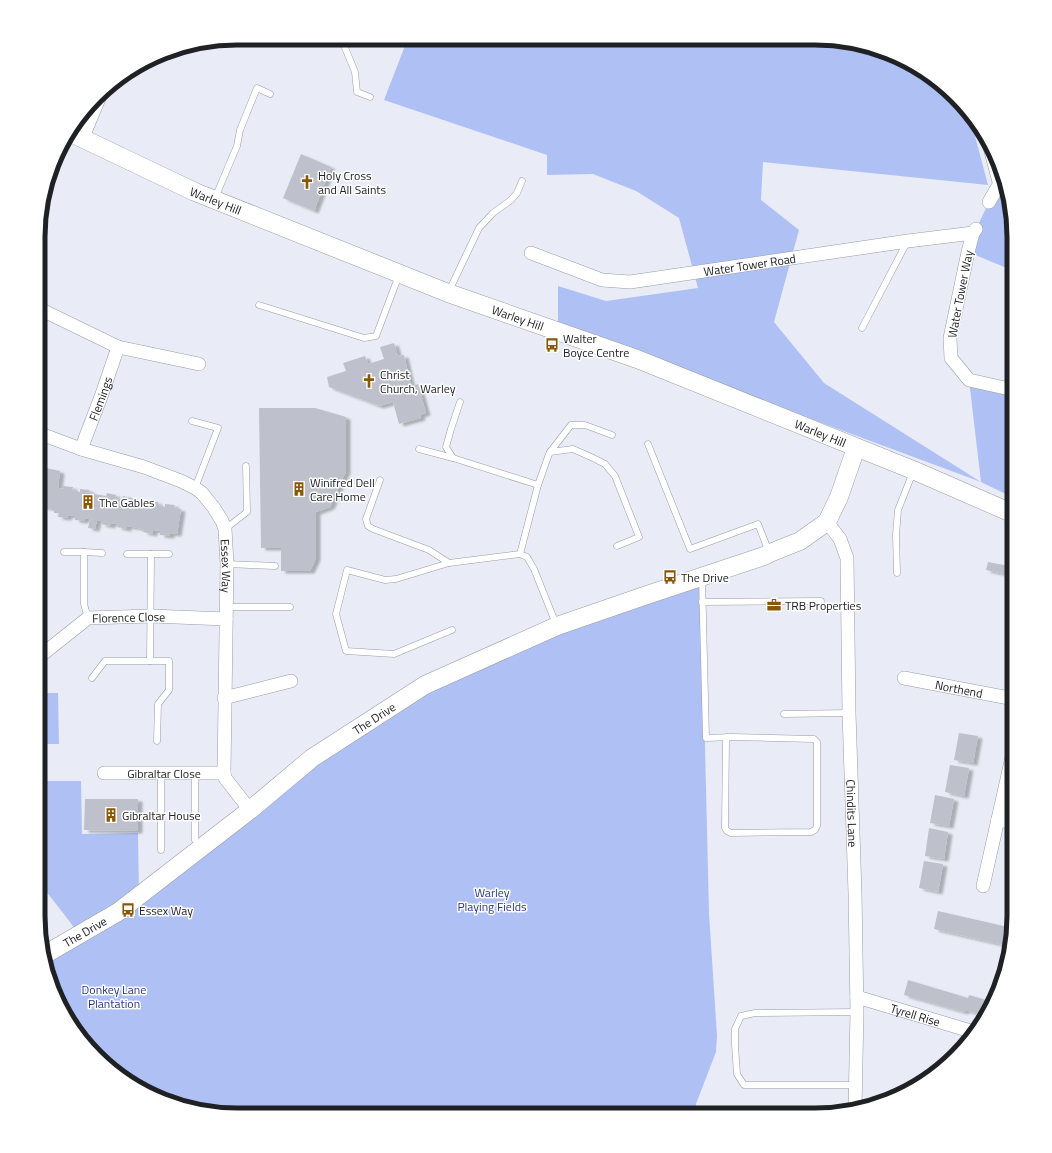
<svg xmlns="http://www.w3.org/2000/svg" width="1052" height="1153" font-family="'Titillium Web',sans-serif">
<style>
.green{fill:#afc1f4}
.building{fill:#bec1cb;filter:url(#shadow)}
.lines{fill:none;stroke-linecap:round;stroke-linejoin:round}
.lane-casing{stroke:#999ca5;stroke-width:7}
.street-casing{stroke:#999ca5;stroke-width:14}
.secondary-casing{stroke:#999ca5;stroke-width:19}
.lane{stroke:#fff;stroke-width:6}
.street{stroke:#fff;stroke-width:13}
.secondary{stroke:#fff;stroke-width:18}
.labels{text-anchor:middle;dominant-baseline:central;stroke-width:3;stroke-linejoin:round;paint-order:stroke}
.poi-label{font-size:12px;fill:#202125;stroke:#fff;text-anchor:start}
.street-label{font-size:12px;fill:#202125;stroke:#fff}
.park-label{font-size:12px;fill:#26357f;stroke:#fff}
.rim{fill:none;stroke:#202125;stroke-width:5}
</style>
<defs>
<filter id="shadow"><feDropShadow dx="4.5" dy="2.5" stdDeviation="1" flood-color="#0004"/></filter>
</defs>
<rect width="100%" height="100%" fill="#e9ecf6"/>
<g class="green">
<polygon points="408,38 840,40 914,65 955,96 974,119 975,136 988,185 763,162 761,200 799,230 774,322 824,383 981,482 969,380 1004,388 1014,373 1014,498 981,482 558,325 558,286 606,301 698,288 679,218 636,191 593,174 547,175 547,155 384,100"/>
<polygon points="1006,185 1014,225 1014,271 968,252 976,229 989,202"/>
<polygon points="701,577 709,913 717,1036 716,1052 696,1104 697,1115 225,1115 186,1108 138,1088 97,1057 71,1026 49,979 45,960 79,935 70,922 39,882 40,693 58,693 59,744 45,744 46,781 81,781 82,834 138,833 139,895 425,685"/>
</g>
<g class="building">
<polygon points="301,154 331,167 314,211 283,198"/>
<polygon points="394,343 398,356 404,355 411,386 418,384 426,413 420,415 421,418 399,424 393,402 379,406 329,387 327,377 346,371 343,363 365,356 368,364 384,359 380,347"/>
<polygon points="259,408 315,408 346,417 346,471 330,507 316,512 316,558 310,571 281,571 281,548 261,548"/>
<polygon points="41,467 60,471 58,488 63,489 63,486 73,487 72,490 80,492 80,489 90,490 89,493 106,496 107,493 116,495 116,498 122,499 123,496 132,498 132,501 148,504 149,501 158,502 158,505 165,507 165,504 175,505 174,508 181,509 177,534 170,533 170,536 160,535 160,531 153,530 153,534 143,532 144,529 127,526 127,529 117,527 118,524 111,523 111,526 101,524 102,521 97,520 95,529 88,528 90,519 85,518 84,521 75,520 75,516 68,515 67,518 58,517 59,513 54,513 54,509 40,506"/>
<polygon points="988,562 1014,567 1014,576 986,570"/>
<polygon points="959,733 978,736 973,763 954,760"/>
<polygon points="950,765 969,768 964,796 945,792"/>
<polygon points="935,795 954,799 949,826 930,823"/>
<polygon points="85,799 138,799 138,831 84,830"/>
<polygon points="929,828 948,832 944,859 925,856"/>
<polygon points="924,861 943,864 938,892 919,888"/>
<polygon points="938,911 1012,928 1008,946 934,929"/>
<polygon points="908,980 968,998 969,995 993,1002 987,1016 965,1010 964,1012 904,995"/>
</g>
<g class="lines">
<defs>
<g id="lane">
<polyline points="341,38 355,72 357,92 370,97"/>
<polyline points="982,131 997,188"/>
<polyline points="215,198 237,146 240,130 257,88 270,94"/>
<polyline points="449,291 479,228 493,213 511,200 517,193 522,181"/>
<polyline points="259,305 364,338 376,336 399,275"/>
<polyline points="862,328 907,242"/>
<polyline points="460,402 451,429 446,447 453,458 538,485"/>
<polyline points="192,421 218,428 195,488"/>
<polyline points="648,444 690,549 758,524 769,552"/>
<polyline points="419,449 453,458"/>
<polyline points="550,452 571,425 585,425 612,435"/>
<polyline points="380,480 366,519 368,526 373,529 429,550 449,563"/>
<polyline points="225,529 247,512 246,466"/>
<polyline points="64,552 84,552"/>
<polyline points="127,554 151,554"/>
<polyline points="227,564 275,566"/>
<polyline points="897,573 896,535 898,510 913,472"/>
<polyline points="702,579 706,738 732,737 814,739 817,742 817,826 815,830 811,832 731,833 727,831 725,828 726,741 727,737"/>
<polyline points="702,602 821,601"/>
<polyline points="226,607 290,607"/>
<polyline points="88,618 84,604 84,552 102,553"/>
<polyline points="556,624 534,569 527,557 520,554 538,485 549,454 550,452 573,449 591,457 605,464 615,476 639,537 617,546"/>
<polyline points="452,630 394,654 346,651 336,614 347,570 385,580 396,579 449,563 520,554"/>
<polyline points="92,678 105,661 150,661"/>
<polyline points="784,714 849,713"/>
<polyline points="157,741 158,704 169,690 169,661 150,661 151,554 169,554"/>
<polyline points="195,772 195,840"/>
<polyline points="161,773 161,850"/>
<polyline points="855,1085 744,1085 737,1074 735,1045 735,1029 741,1016 755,1013 857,1012"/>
</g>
<g id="street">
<polyline points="82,139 101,94"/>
<polyline points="989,202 997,188 1006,185"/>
<polyline points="976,229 973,233 968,252 950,338 951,358 969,380 1014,390"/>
<path id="s1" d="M531 253 602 280 630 282 908 241 973 233"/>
<polyline points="44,311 118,347 199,364"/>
<path id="s2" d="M41 434 81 449 144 467 181 481 195 488 202 493 214 508 222 521 225 529 227 564 224 773 225 778 250 810"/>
<path id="s3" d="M81 449 102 394 118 347"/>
<path id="s4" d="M827 522 840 539 847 558 849 713 855 893 857 1012 855 1109"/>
<path id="s5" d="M44 653 88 618 151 616 226 619"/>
<path id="s6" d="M904 678 1009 698 1014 700"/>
<polyline points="224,698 291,681"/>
<path id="s7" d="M104 773H224"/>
<polyline points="998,819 1014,824"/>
<polyline points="983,886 1014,748"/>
<path id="s8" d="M857 997 974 1032"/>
</g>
<g id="secondary">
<path id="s9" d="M69 132 195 192 448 293 637 359 913 470 1014 514"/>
<path id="s10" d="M44 955 118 912 250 810 312 758 425 685 557 626 644 596 764 556 770 553 800 541 827 522 839 497 856 448"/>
</g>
</defs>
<use href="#lane" class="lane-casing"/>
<use href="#street" class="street-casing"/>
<use href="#secondary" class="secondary-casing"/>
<use href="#lane" class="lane"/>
<use href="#street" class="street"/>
<use href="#secondary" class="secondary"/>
</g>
<defs>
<symbol id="church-bare" viewBox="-9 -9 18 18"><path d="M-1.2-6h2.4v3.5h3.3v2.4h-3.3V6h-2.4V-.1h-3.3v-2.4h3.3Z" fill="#895700" stroke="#fff" stroke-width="2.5" paint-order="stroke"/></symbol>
<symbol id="bus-bare" viewBox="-9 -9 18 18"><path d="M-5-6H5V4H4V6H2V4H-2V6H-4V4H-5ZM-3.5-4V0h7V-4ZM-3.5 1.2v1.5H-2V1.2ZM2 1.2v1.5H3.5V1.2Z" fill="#895700" stroke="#fff" stroke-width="2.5" paint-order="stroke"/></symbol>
<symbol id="building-bare" viewBox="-9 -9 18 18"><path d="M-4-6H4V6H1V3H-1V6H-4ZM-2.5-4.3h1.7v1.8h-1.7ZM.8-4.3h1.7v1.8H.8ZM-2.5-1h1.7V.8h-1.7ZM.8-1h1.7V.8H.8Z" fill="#895700" stroke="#fff" stroke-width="2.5" paint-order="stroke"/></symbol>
<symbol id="office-bare" viewBox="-9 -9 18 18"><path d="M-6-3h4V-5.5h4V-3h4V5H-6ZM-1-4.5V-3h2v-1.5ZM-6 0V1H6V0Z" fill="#895700" stroke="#fff" stroke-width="2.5" paint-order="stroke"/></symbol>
</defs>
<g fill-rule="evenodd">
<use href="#church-bare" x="297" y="172" width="20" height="20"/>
<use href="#bus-bare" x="542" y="335" width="20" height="20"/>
<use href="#church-bare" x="359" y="371" width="20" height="20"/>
<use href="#building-bare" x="289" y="479" width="20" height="20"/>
<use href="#building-bare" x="78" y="492" width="20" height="20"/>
<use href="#bus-bare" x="660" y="567" width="20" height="20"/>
<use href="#office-bare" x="764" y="595" width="20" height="20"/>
<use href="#building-bare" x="101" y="805" width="20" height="20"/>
<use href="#bus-bare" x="118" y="900" width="20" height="20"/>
</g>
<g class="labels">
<g class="poi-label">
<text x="318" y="175">Holy Cross<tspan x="318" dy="14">and All Saints</tspan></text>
<text x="563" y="338">Walter<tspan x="563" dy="14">Boyce Centre</tspan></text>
<text x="380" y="374">Christ<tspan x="380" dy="14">Church, Warley</tspan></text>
<text x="310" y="482">Winifred Dell<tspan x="310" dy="14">Care Home</tspan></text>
<text x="99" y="502">The Gables</text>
<text x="681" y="577">The Drive</text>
<text x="785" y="605">TRB Properties</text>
<text x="122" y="815">Gibraltar House</text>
<text x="139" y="910">Essex Way</text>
</g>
<g class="street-label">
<text stroke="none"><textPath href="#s9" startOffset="162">Warley Hill</textPath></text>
<text stroke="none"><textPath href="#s1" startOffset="225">Water Tower Road</textPath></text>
<text transform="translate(960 294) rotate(-79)">Water Tower Way</text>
<text stroke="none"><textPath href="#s9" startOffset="486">Warley Hill</textPath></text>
<text stroke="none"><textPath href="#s3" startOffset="54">Flemings</textPath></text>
<text stroke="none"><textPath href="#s9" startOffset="810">Warley Hill</textPath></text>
<text stroke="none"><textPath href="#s2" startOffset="252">Essex Way</textPath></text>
<text stroke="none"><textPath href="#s5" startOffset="97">Florence Close</textPath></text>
<text stroke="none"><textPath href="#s6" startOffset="56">Northend</textPath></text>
<text stroke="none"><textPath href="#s10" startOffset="407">The Drive</textPath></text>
<text stroke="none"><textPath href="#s7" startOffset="60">Gibraltar Close</textPath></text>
<text stroke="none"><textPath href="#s4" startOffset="297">Chindits Lane</textPath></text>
<text stroke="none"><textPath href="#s10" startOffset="47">The Drive</textPath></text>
<text stroke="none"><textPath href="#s8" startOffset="61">Tyrell Rise</textPath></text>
</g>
<g class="park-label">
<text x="492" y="892">Warley<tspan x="492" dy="14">Playing Fields</tspan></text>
<text x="114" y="989">Donkey Lane<tspan x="114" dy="14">Plantation</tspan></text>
</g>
</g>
<path d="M0 0H1052V1153H0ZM237 45H815A192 192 0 0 1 1007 237V916A192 192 0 0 1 815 1108H237A192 192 0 0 1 45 916V237A192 192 0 0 1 237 45Z" fill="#fff" fill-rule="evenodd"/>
<path class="rim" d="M237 45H815A192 192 0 0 1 1007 237V916A192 192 0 0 1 815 1108H237A192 192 0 0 1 45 916V237A192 192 0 0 1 237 45Z"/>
</svg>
